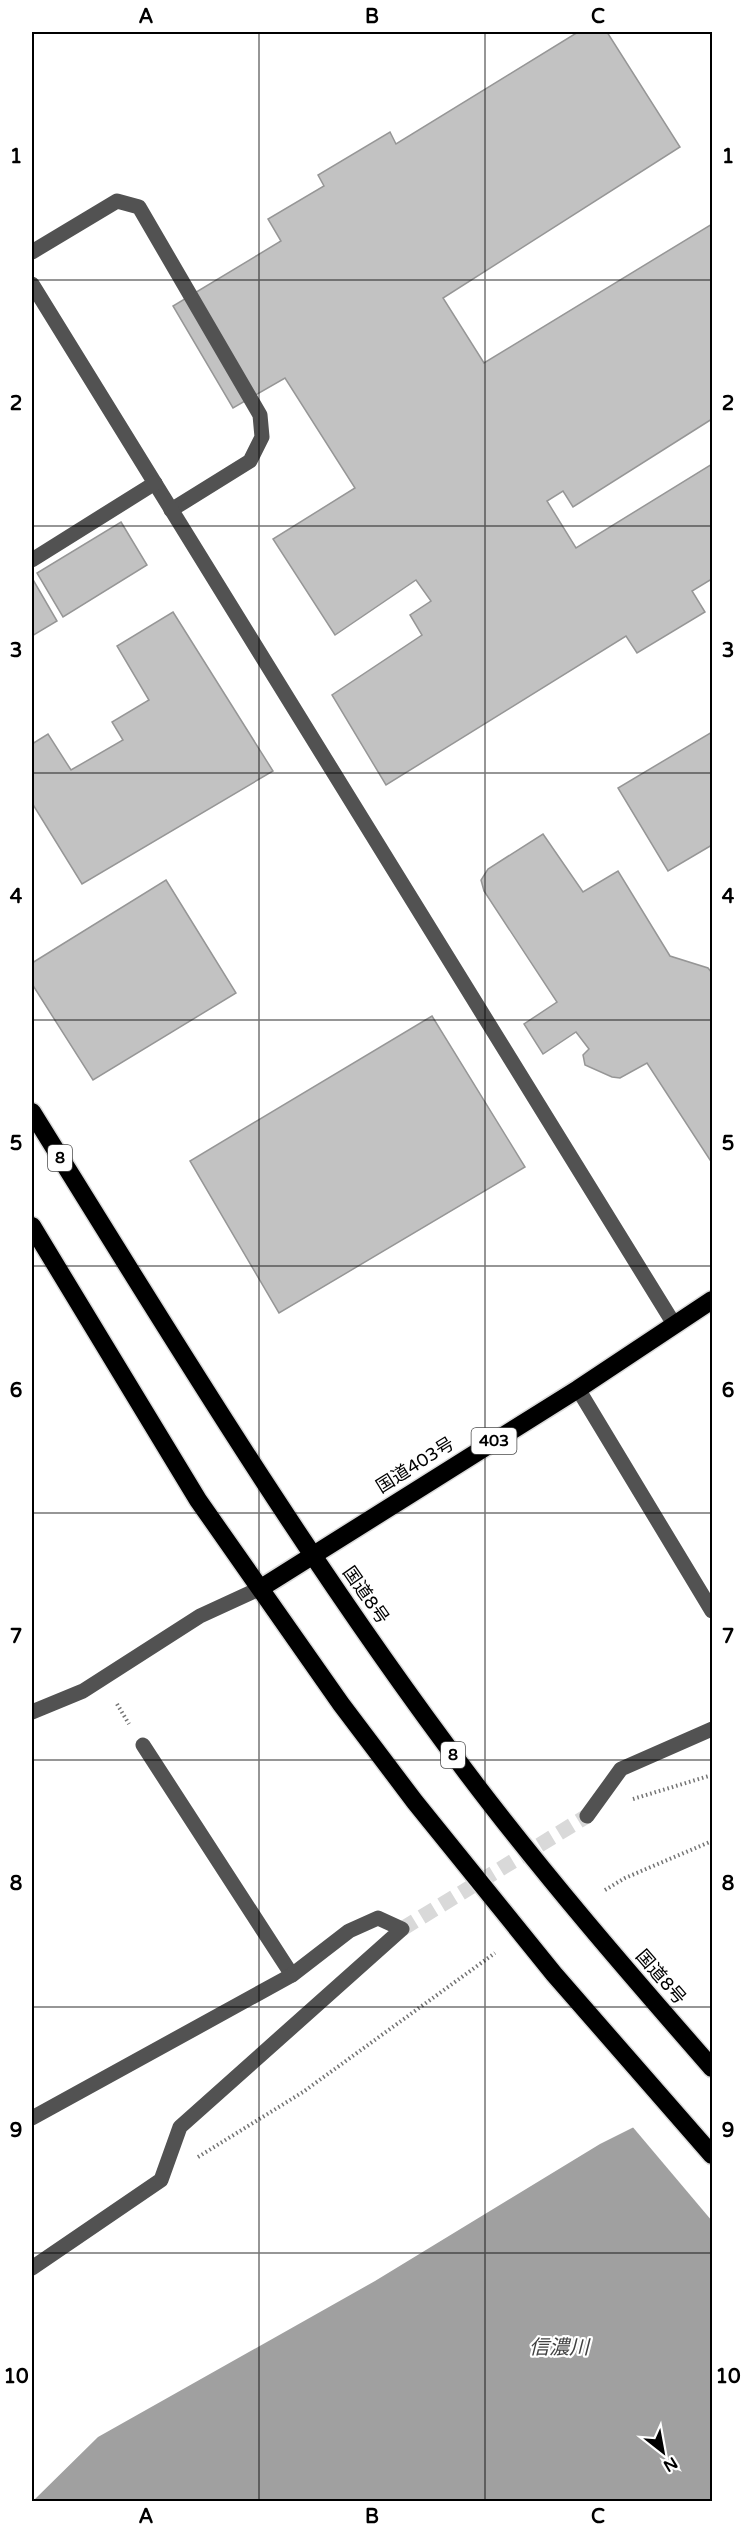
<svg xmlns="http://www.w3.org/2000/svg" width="744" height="2533" font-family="'Varela Round','Noto Sans JP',sans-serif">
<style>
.water{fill:#a0a0a0}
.pier{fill:#fff}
.building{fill:#c2c2c2;stroke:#969696;stroke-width:1.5}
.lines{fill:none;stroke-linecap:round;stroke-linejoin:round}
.minor-tunnel{stroke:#d9d9d9;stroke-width:15;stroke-dasharray:15 8;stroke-linecap:butt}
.highway-casing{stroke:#dbdbdb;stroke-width:21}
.path{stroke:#747474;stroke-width:4;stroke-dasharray:1.5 3;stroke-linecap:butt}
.minor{stroke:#525252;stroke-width:15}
.highway{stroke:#000;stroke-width:18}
.grid{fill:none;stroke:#000;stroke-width:1.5;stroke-opacity:0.55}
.labels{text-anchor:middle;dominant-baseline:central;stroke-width:4.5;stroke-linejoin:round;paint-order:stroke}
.shield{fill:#fff;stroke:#4c4c4c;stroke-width:1.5}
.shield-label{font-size:16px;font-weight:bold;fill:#000}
.street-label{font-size:18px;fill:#000;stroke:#fff}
.water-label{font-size:20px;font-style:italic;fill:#414141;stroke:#fff}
.neatline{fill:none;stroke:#000;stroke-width:2}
.grid-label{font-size:20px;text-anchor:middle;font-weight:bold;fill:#000}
</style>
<rect width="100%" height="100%" fill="#fff"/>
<polygon class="water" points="712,2088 712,2501 32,2502 98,2437 375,2281 600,2144"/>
<polygon class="pier" points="712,2085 712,2221 631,2125"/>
<g class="building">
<polygon points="578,32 607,32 680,147 443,298 484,363 712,224 712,419 573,507 563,491 547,501 576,548 712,464 712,583 710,580 692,591 705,612 637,653 626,636 386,785 332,695 422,635 410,615 431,601 416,580 335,635 273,539 355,488 285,378 233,408 173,306 281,241 268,219 324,186 318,175 390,132 396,144"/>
<polygon points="121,522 147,565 63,617 37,573"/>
<polygon points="32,578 57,621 32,636"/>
<polygon points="173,612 273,771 82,884 32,803 32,744 48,734 71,770 123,740 112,722 149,700 117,646"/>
<polygon points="712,732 712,845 668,871 618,788"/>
<polygon points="543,834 583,892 618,871 670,956 708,968 712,973 712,1163 647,1063 620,1078 612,1077 585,1065 583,1055 589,1049 576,1032 543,1054 524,1024 557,1002 484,891 481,880 488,869"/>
<polygon points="166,880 236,993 93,1080 32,984 32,963"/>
<polygon points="432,1016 525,1167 279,1313 190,1161"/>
</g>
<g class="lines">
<polyline class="minor-tunnel" points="402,1929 587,1816"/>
<defs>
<g id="highway">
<path d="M32 1112C171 1336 308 1562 467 1773 544 1875 628 1972 712 2068"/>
<polyline points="32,1226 198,1500 341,1704 415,1802 554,1974 712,2155"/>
<polyline points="261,1588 578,1389 712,1300"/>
</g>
</defs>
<use href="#highway" class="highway-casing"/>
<g class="path">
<polyline points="117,1704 129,1724"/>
<polyline points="633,1799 712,1775"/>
<polyline points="605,1890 625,1878 712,1841"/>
<polyline points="198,2157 303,2092 495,1953"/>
</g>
<g class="minor">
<polyline points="32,252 117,201 139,207 260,415 262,437 250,461 171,510"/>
<polyline points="32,284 674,1324"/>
<polyline points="32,560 155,483"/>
<polyline points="578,1389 712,1611"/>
<polyline points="32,1712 83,1691 200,1616 261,1588"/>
<polyline points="143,1745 292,1975"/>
<polyline points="587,1816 621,1769 712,1729"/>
<polyline points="32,2118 292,1975 349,1931 378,1918 402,1929 180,2127 161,2180 32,2268"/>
</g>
<use href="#highway" class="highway"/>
</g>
<path class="grid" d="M259 32V2502M485 32V2502M32 280H712M32 526H712M32 773H712M32 1020H712M32 1266H712M32 1513H712M32 1760H712M32 2007H712M32 2253H712"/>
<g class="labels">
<g class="shield">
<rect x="48" y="1145" width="24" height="26" rx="4.5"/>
<rect x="471.5" y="1428" width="45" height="26" rx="4.5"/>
<rect x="441" y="1742" width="24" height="26" rx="4.5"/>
</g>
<g class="shield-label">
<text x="60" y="1158">8</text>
<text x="494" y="1441">403</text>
<text x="453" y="1755">8</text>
</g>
<g class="street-label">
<text transform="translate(415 1465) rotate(-32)">国道403号</text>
<text transform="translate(366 1595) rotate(55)">国道8号</text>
<text transform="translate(661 1977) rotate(49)">国道8号</text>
</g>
<g class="water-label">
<text x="559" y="2348">信濃川</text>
</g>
</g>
<rect width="744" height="2533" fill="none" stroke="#ffffff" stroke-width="66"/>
<g transform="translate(663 2452) rotate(149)" stroke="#ffffff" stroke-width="4.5" paint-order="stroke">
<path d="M0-4.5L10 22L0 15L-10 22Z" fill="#000000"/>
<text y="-9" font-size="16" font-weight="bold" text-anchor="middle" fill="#000000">N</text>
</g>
<rect x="33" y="33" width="678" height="2467" class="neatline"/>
<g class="grid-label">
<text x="146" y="23">A</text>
<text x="372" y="23">B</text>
<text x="598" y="23">C</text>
<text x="16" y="163">1</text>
<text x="728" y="163">1</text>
<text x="16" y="410">2</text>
<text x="728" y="410">2</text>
<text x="16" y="657">3</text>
<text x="728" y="657">3</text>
<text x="16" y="903">4</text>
<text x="728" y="903">4</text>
<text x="16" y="1150">5</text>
<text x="728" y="1150">5</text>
<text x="16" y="1397">6</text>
<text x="728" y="1397">6</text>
<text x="16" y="1643">7</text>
<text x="728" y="1643">7</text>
<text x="16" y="1890">8</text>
<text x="728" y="1890">8</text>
<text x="16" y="2137">9</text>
<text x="728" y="2137">9</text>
<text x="16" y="2383">10</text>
<text x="728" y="2383">10</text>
<text x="146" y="2523">A</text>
<text x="372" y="2523">B</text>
<text x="598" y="2523">C</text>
</g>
</svg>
